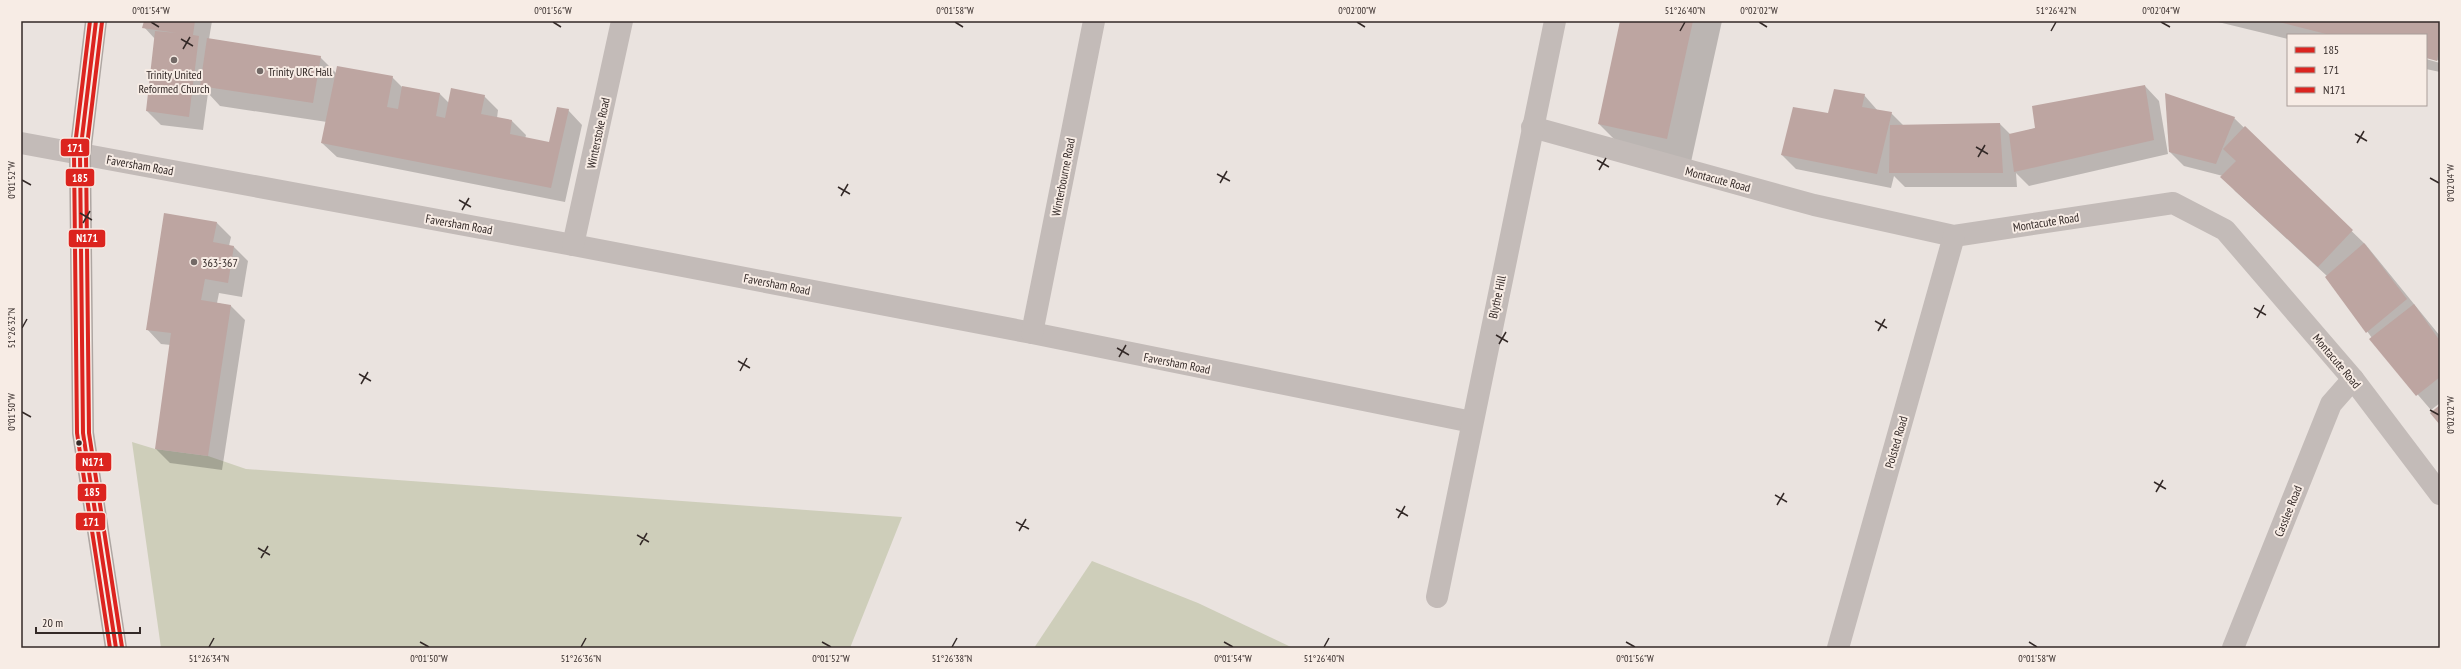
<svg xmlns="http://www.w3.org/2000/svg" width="2461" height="669" font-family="'PT Sans Narrow',sans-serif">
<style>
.green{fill:#ceceba}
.shadow{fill:#0003}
.building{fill:#bda5a1}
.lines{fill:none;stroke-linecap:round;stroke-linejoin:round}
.minor{stroke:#c3bbb8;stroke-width:22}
.trunk{stroke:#aea6a2;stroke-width:22}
.bus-1-casing{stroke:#f7ece5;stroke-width:7}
.bus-2-casing{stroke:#f7ece5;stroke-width:7}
.bus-3-casing{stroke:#f7ece5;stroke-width:7}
.bus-1{stroke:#dc241f;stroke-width:4}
.bus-2{stroke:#dc241f;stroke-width:4}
.bus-3{stroke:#dc241f;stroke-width:4}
.ticks{fill:none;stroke:#332927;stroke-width:1.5}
.poi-dot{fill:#736a67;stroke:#f7ece5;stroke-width:1.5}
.bus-dot{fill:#332927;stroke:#f7ece5;stroke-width:1.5}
.labels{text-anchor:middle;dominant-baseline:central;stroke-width:4;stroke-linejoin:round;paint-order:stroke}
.poi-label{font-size:12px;fill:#332927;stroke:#f7ece5;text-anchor:start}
.street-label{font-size:12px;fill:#332927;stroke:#f7ece5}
.line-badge{stroke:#f7ece5;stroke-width:1.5}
.badge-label{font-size:11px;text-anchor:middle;font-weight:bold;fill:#fff}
.neatline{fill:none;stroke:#332927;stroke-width:1.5}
.ticks-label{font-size:10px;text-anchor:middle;fill:#332927}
</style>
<rect width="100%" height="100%" fill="#eae3df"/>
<g class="green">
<polygon points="132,442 155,449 208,456 246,469 902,517 850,648 161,648"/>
<polygon points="1092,561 1198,603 1293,648 1034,648"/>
</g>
<g class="shadow">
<polygon points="145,21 212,21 209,39 320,57 336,73 392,77 403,88 440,94 449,103 484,96 498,110 497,118 512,121 526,135 525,139 550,144 568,110 582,125 565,202 337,157 322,143 327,122 220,106 208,93 203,130 161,125 147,111 155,39 144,27"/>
<polygon points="1621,21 1722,21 1691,162 1623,148 1599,124"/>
<polygon points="2214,21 2440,21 2440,61 2426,57 2426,35 2288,35 2288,39"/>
<polygon points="2426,59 2440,63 2440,72 2426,69"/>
<polygon points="2145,86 2159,101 2168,154 2029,186 2016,173 2017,187 1905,187 1894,176 1891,188 1796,169 1782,155 1829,114 1864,95 1878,111 1891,113 1904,126 2000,124 2011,135 2036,128"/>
<polygon points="2234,118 2366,245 2440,336 2440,403 2431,410 2370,339 2372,338 2327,276 2235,191 2223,176 2184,166 2170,152"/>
<polygon points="165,214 217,223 231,237 229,246 234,247 248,261 242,297 219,293 217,303 231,306 245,320 222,470 170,463 156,449 171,345 161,344 147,329"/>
</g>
<g class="building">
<polygon points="144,21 195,21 193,35 199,36 189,117 146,111 155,31 177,33 142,28"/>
<polygon points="1620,21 1693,21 1667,139 1598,124"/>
<polygon points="2275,21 2440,21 2440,47 2437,61 2426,58 2426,35 2330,35"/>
<polygon points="207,38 321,56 313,103 200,86"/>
<polygon points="337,66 393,76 387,107 398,109 402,86 440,93 436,116 445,118 451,88 485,95 481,114 512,120 510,134 549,142 557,107 569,109 551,188 321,143"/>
<polygon points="2145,85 2154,140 2014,172 2009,134 2035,128 2032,106"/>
<polygon points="1834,89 1865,94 1862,107 1892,112 1877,174 1781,155 1793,107 1828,113"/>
<polygon points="2165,93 2235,117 2216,164 2169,152"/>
<polygon points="2000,123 2003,173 1889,173 1890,125"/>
<polygon points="2245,126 2353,230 2318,267 2220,177 2236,161 2223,149"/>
<polygon points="164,213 217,222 213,242 234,246 228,283 205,279 201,300 231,305 208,456 155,449 171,333 146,330"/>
<polygon points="2364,243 2407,299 2366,333 2325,277"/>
<polygon points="2414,304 2440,341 2440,377 2416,396 2369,339"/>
<polygon points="2440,405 2440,425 2430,413"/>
</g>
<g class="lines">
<g class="minor">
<polyline points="1532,127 1814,205 1954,236 2173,203 2225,230 2353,379 2440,494"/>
<polyline points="21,143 573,245 1032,333 1472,422"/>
<polyline points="573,245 622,21"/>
<polyline points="1032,333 1094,21"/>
<polyline points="1437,597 1555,21"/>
<polyline points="1838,648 1954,236"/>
<polyline points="2233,648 2331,404 2353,379"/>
</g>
<polyline class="trunk" points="96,21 80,154 83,433 116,648"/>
<defs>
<polyline id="bus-1" points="96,21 80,154 83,433 116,648"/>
<polyline id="bus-2" points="90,21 74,154 77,433 110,648"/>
<polyline id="bus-3" points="102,22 86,154 89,433 122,647"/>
</defs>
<use href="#bus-1" class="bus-1-casing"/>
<use href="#bus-2" class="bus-2-casing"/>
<use href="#bus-3" class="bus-3-casing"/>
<use href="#bus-1" class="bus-1"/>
<use href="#bus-2" class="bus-2"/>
<use href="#bus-3" class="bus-3"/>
</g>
<path class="ticks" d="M151 22 159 27M553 22 561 27M955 22 963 27M1357 22 1365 27M1759 22 1767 27M2161 22 2170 27M1680 31 1685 22M2051 31 2056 22M181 39 193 46M183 49 190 37M2355 134 2367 141M2357 143 2364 131M1976 147 1988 154M1978 157 1985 145M1597 160 1609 167M1599 170 1606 158M1217 174 1230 181M2430 178 2439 183M22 180 31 185M1220 183 1227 171M838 187 850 194M841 196 848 184M459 200 471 207M462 210 469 198M80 213 92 220M83 223 90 211M2254 308 2266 315M2257 318 2264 305M1875 321 1887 328M22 328 27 319M1878 331 1885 319M1496 335 1508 342M1499 344 1506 332M1117 348 1129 355M1119 357 1126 345M738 361 750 368M740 371 747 358M359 374 371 381M361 384 368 372M2430 410 2439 415M22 412 31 417M2154 482 2166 489M2156 492 2163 480M1775 495 1787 502M1777 505 1784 493M1396 509 1408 516M1398 518 1405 506M1016 522 1029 529M1019 531 1026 519M637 535 649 542M640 545 647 533M258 548 270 555M261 558 268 546M420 642 429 647M822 642 831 647M1224 642 1233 647M1626 642 1635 647M2029 642 2037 647M209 647 214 638M581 647 586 638M952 647 957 638M1324 647 1329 638"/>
<g class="poi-dot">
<circle cx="174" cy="60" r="4"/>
<circle cx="260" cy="71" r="4"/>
<circle cx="194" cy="262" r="4"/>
</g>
<circle class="bus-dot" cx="79" cy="443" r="3.5"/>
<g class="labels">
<g class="poi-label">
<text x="268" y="71">Trinity URC Hall</text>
<text x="174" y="74" text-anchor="middle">Trinity United<tspan x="174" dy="14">Reformed Church</tspan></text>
<text x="202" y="262">363-367</text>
</g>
<g class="street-label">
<text transform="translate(598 133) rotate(-78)">Winterstoke Road</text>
<text transform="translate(140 165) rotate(10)">Faversham Road</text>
<text transform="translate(1063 177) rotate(-79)">Winterbourne Road</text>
<text transform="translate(1718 179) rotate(15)">Montacute Road</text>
<text transform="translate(2046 222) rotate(-9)">Montacute Road</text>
<text transform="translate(459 224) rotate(10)">Faversham Road</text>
<text transform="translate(777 284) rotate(11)">Faversham Road</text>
<text transform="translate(1497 297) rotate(-78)">Blythe Hill</text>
<text transform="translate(2337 361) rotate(50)">Montacute Road</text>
<text transform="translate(1177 363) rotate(11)">Faversham Road</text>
<text transform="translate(1896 442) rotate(-74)">Polsted Road</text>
<text transform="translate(2288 511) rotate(-68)">Casslee Road</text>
</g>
</g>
<g class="line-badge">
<rect x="60" y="138" width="30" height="19" rx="4" fill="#dc241f"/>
<rect x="65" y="168" width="30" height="19" rx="4" fill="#dc241f"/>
<rect x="68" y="229" width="38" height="19" rx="4" fill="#dc241f"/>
<rect x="75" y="452" width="37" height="20" rx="4" fill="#dc241f"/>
<rect x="77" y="483" width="30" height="19" rx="4" fill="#dc241f"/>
<rect x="75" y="512" width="31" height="19" rx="4" fill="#dc241f"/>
</g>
<g class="badge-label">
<text x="75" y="152">171</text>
<text x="80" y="182">185</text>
<text x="87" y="242">N171</text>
<text x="93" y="466">N171</text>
<text x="92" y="496">185</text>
<text x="91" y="526">171</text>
</g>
<rect width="2461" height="669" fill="none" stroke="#f7ece5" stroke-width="44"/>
<rect x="2287" y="34" width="140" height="72" fill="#f7ece5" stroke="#a99e99"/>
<rect x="2295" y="47" width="20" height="6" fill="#dc241f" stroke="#a99e99"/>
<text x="2323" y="54" font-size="12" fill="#332927">185</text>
<rect x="2295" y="67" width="20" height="6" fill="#dc241f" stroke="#a99e99"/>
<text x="2323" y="74" font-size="12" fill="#332927">171</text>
<rect x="2295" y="87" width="20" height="6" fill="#dc241f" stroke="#a99e99"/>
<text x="2323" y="94" font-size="12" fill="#332927">N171</text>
<path d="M36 627v6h104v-6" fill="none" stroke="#332927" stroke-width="2"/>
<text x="42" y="627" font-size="12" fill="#332927" stroke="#f7ece5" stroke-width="3" paint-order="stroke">20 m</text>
<rect x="22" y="22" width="2417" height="625" class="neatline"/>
<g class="ticks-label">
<text x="151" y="14">0°01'54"W</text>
<text x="553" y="14">0°01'56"W</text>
<text x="955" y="14">0°01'58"W</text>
<text x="1357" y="14">0°02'00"W</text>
<text x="1685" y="14">51°26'40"N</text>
<text x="1759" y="14">0°02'02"W</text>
<text x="2056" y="14">51°26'42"N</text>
<text x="2161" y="14">0°02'04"W</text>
<text transform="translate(11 180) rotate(-90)" y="4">0°01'52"W</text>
<text transform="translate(2450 183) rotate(-90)" y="4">0°02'04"W</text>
<text transform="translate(11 328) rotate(-90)" y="4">51°26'32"N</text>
<text transform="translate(11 412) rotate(-90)" y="4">0°01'50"W</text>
<text transform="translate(2450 415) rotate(-90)" y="4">0°02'02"W</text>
<text x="209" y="662">51°26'34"N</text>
<text x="429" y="662">0°01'50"W</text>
<text x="581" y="662">51°26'36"N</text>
<text x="831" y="662">0°01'52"W</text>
<text x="952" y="662">51°26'38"N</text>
<text x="1233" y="662">0°01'54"W</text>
<text x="1324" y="662">51°26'40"N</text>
<text x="1635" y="662">0°01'56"W</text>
<text x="2037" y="662">0°01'58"W</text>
</g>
</svg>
